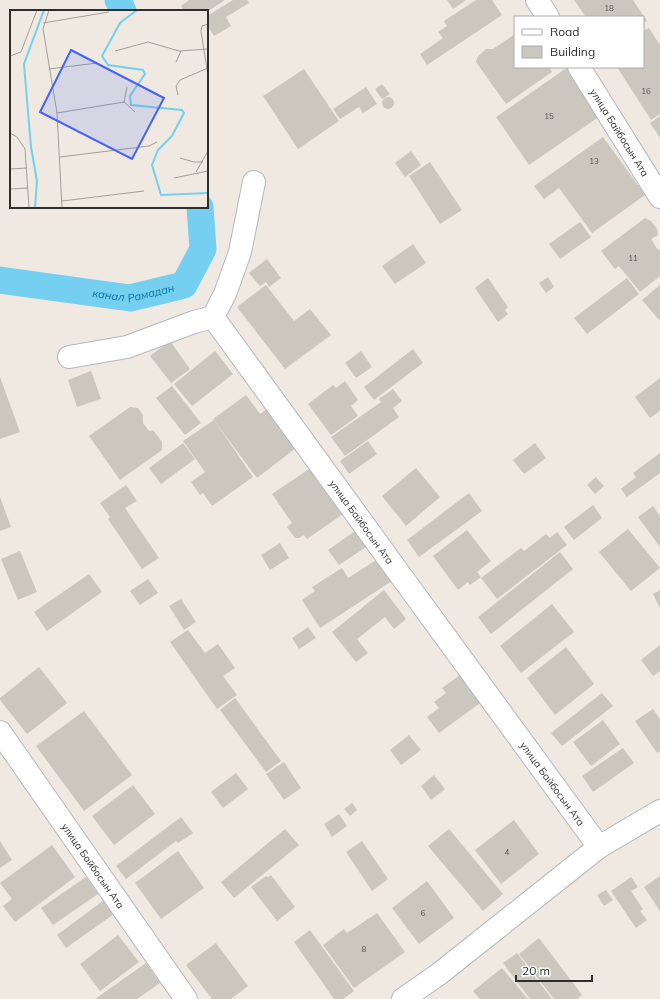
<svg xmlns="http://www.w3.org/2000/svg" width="660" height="999" font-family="Mulish,sans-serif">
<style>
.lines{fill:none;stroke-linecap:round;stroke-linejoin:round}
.canal{stroke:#75cff0;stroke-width:27}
.building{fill:#cbc7bf}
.street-casing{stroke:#b4b7c1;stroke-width:24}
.street{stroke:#fff;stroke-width:22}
.labels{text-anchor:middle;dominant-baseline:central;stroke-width:3.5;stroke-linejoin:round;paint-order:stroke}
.number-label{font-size:8px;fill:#555452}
.street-label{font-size:10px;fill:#2e2e2e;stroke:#fff}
.water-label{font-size:11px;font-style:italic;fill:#0d6fa3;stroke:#fff}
.inset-river{fill:none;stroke:#75cff0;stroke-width:2}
.inset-road{fill:none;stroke:#a29e99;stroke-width:1}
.view{fill:#4264fb;fill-opacity:0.15;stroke:#4264fb;stroke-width:2}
.inset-edge{fill:none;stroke:#2e2e2e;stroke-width:2}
</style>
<rect width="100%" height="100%" fill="#efe9e1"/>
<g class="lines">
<g class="canal">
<polyline points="118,0 123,11"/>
<path id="s1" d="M0 280 130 298 184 285 203 249 200 207"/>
</g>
</g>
<g class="building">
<polygon points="189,0 225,0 207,12 184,11 181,6"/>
<polygon points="233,0 247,0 249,3 226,17 231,26 214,36 207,25 207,16"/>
<polygon points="447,0 466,0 453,9"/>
<polygon points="476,0 492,0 502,15 427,65 420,54 443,38 438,32 447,26 444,21"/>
<polygon points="574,0 633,0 647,21 643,23 643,17 586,17"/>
<polygon points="649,28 660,45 660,114 651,120 617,67 643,67 643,31"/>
<polygon points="515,34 515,67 549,67 552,72 506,104 476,62 478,56 486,49 493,49"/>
<polygon points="568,67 570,67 603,114 529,165 496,117"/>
<polygon points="304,69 339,121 298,149 263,96"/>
<polygon points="382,84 390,94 382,99 375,89"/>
<polygon points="366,87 377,104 363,113 359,107 340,119 333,109"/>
<circle cx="388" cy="103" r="6"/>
<polygon points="660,116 660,138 650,123"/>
<polygon points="603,137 645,195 592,233 559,188 544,199 534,186"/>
<polygon points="411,151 421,165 405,177 395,163"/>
<polygon points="430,162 462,210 440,224 409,176"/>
<polygon points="645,218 651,221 657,229 658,235 651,239 658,250 660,249 660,276 640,292 619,266 615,269 601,251"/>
<polygon points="580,222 591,237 560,259 549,244"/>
<polygon points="413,244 426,263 395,284 382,266"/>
<polygon points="267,259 281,278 269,287 266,282 260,286 249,273"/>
<polygon points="548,277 554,287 546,293 539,283"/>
<polygon points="488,278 508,307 505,310 508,314 498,322 475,288"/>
<polygon points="627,278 639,294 587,334 574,318"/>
<polygon points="266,285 294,321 310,309 331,335 285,369 237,307"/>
<polygon points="660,285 660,321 642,300"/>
<polygon points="170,341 190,369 171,383 150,356"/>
<polygon points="413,349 423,363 374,400 364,387"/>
<polygon points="215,351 233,374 192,406 174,384"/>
<polygon points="361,351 372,367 356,378 345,363"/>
<polygon points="91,371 101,399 77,407 68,380"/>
<polygon points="0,377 20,432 0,439"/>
<polygon points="660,378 660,411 650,418 635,397"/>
<polygon points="345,381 358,400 351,406 358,416 331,435 308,404 333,385 336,388"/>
<polygon points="172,386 201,423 185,435 156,398"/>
<polygon points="393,389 402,401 393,408 399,417 345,456 331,437 381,402 379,399"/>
<polygon points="246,395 260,414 267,409 296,448 257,478 213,419"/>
<polygon points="130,407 138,408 143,415 143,423 149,431 153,430 162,442 162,450 120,480 89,436"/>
<polygon points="214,420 253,477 212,506 203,493 200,495 191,482 205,472 183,441"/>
<polygon points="368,441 377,454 349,474 340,461"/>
<polygon points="183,443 195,459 161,484 149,468"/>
<polygon points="535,443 546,458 524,474 513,460"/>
<polygon points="660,453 660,473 627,497 621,489 636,477 633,473"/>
<polygon points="312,467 343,514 307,539 304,535 299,538 295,538 287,527 292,523 272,494"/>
<polygon points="416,468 440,497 406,526 382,496"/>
<polygon points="596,477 604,486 595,494 587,485"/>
<polygon points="126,485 137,501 125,508 159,558 142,569 108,519 110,517 100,503"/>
<polygon points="469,493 482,511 419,557 407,540"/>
<polygon points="0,497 11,527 0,531"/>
<polygon points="593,505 602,518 574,540 564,527"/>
<polygon points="653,506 660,516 660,547 638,517"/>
<polygon points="358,529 369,545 339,565 328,550"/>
<polygon points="628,529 660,568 631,591 599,552"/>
<polygon points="467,530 491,561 477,572 481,577 470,585 468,582 458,590 433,556"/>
<polygon points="557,532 567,545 497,599 481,578 521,548 524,551 546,534 550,538"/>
<polygon points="280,543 289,558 270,570 261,555"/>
<polygon points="20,551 37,592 18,600 1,559"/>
<polygon points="560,552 573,569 491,634 478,617"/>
<polygon points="381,557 395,579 320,628 302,600 315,591 312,587 342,568 348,578"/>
<polygon points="89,574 102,592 47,631 34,612"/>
<polygon points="148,579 158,593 140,605 130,591"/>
<polygon points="384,590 406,619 394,629 385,617 357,639 368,653 356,662 332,632"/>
<polygon points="660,590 660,608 653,594"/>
<polygon points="181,599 196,622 184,630 169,606"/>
<polygon points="552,604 574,632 521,673 500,646"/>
<polygon points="308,627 316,638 299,649 292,638"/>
<polygon points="188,630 205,653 218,644 235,668 223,676 237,695 217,709 170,642"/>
<polygon points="660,645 660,671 653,676 641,660"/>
<polygon points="566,647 594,684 555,715 527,678"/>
<polygon points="39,667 67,703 27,734 0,700 0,698"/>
<polygon points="460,675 483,701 439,733 427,717 439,708 434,702 446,693 442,688"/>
<polygon points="602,693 613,706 562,746 551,733"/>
<polygon points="235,698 281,761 266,772 220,710"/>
<polygon points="653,709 660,719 660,751 657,753 635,721"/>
<polygon points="84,711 132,775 84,811 36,746"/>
<polygon points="603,720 620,744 591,766 573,742"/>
<polygon points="409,735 421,750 401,765 390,750"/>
<polygon points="623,748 634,763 593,792 582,776"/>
<polygon points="284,762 301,788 284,800 266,774"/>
<polygon points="236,773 248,789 223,808 211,792"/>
<polygon points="434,775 445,789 431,800 421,786"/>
<polygon points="133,785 155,814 114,845 92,816"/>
<polygon points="352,803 357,810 350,816 344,809"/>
<polygon points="339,814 347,826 332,837 324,824"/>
<polygon points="181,817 193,833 178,843 176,841 126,879 116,866"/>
<polygon points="514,820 539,854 501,884 475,850"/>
<polygon points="285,829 299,845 234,898 221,882"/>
<polygon points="449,829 503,894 483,911 428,846"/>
<polygon points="0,841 12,860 0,868"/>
<polygon points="362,841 388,879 372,891 346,852"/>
<polygon points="52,845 75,877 15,922 3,906 12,899 0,883"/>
<polygon points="178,851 204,888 161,919 135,883"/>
<polygon points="271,875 295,907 277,921 251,887 266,876 268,877"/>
<polygon points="660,876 660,911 644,887"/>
<polygon points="86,877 98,894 53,925 41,908"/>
<polygon points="631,877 638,887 631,891 643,909 640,911 647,920 636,928 611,891"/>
<polygon points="427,881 454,918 419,944 392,908"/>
<polygon points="606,890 613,900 604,906 597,895"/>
<polygon points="104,900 114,914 66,948 57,935"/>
<polygon points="377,913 405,952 354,988 323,945 344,929 347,933"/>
<polygon points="310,930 354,991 343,999 334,999 294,942"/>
<polygon points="118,935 139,962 100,991 80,964"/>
<polygon points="539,938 582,995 577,999 554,999 519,954"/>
<polygon points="216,943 248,986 231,999 212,999 186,965"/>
<polygon points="517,953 552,999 530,999 503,963"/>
<polygon points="146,963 160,983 137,999 95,999"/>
<polygon points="502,968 528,999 480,999 473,991"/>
</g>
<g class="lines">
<defs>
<g id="street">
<polyline points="537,0 548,17"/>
<path id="s2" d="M579 67 660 197"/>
<path id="s3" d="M213 317 404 580 599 847"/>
<polyline points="213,317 225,294 240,252 254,182"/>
<polyline points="69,357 127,347 194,322 213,317"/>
<path id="s4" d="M0 732 186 999"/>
<polyline points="403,999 439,974 599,847 660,811"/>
</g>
</defs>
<use href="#street" class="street-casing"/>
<use href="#street" class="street"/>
</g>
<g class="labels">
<g class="number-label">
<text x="609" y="8">18</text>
<text x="646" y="91">16</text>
<text x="549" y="116">15</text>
<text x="594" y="161">13</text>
<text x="633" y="258">11</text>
<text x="507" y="852">4</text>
<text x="423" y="913">6</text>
<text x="364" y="949">8</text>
</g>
<g class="street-label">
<text stroke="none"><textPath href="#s2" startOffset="77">улица Байбосын Ата</textPath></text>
<text stroke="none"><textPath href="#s3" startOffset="253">улица Байбосын Ата</textPath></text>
<text stroke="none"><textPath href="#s3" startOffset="577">улица Байбосын Ата</textPath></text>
<text stroke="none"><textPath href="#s4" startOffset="163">улица Байбосын Ата</textPath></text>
</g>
<g class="water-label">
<text stroke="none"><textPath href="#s1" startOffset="135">канал Рамадан</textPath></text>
</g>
</g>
<g transform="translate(10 10)">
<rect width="198" height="198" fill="#efe9e1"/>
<path class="inset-river" d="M127 0 110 13 92 46 98 55 133 60 135 64 120 86 121 95 172 100 174 103 162 126 148 140 142 155 151 185 198 183M25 198 27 171 21 137 14 54 34 0"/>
<path class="inset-road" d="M39 0 33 19 47 103 52 198M33 13 99 2M198 14 192 16 191 21 198 66M105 41 138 32 169 41 198 39M0 46 11 42 27 0M166 52 171 41M39 59 87 53M168 85 166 76 170 70 198 58M114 92 117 77M114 92 125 102M47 103 114 92M0 123 7 127 15 139 19 198M50 147 139 136 147 132M170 148 184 152H193M0 159 17 158M186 162 198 141M164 168 198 161M0 179 18 178M52 191 134 181"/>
<path class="view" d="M61 40 154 88 122 149 30 102Z"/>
<rect width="198" height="198" class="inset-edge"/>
</g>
<rect x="514" y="16" width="130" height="52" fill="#ffffff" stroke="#ababab"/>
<rect x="522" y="29" width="20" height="6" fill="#ffffff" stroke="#ababab"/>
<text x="550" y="36" font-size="12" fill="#2e2e2e">Road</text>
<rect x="522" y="46" width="20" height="12" fill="#cbc7bf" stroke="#ababab"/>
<text x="550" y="56" font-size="12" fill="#2e2e2e">Building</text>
<path d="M516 975v6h76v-6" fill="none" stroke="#2e2e2e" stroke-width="2"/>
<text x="522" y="975" font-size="12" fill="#2e2e2e" stroke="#ffffff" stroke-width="3" paint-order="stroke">20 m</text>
</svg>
